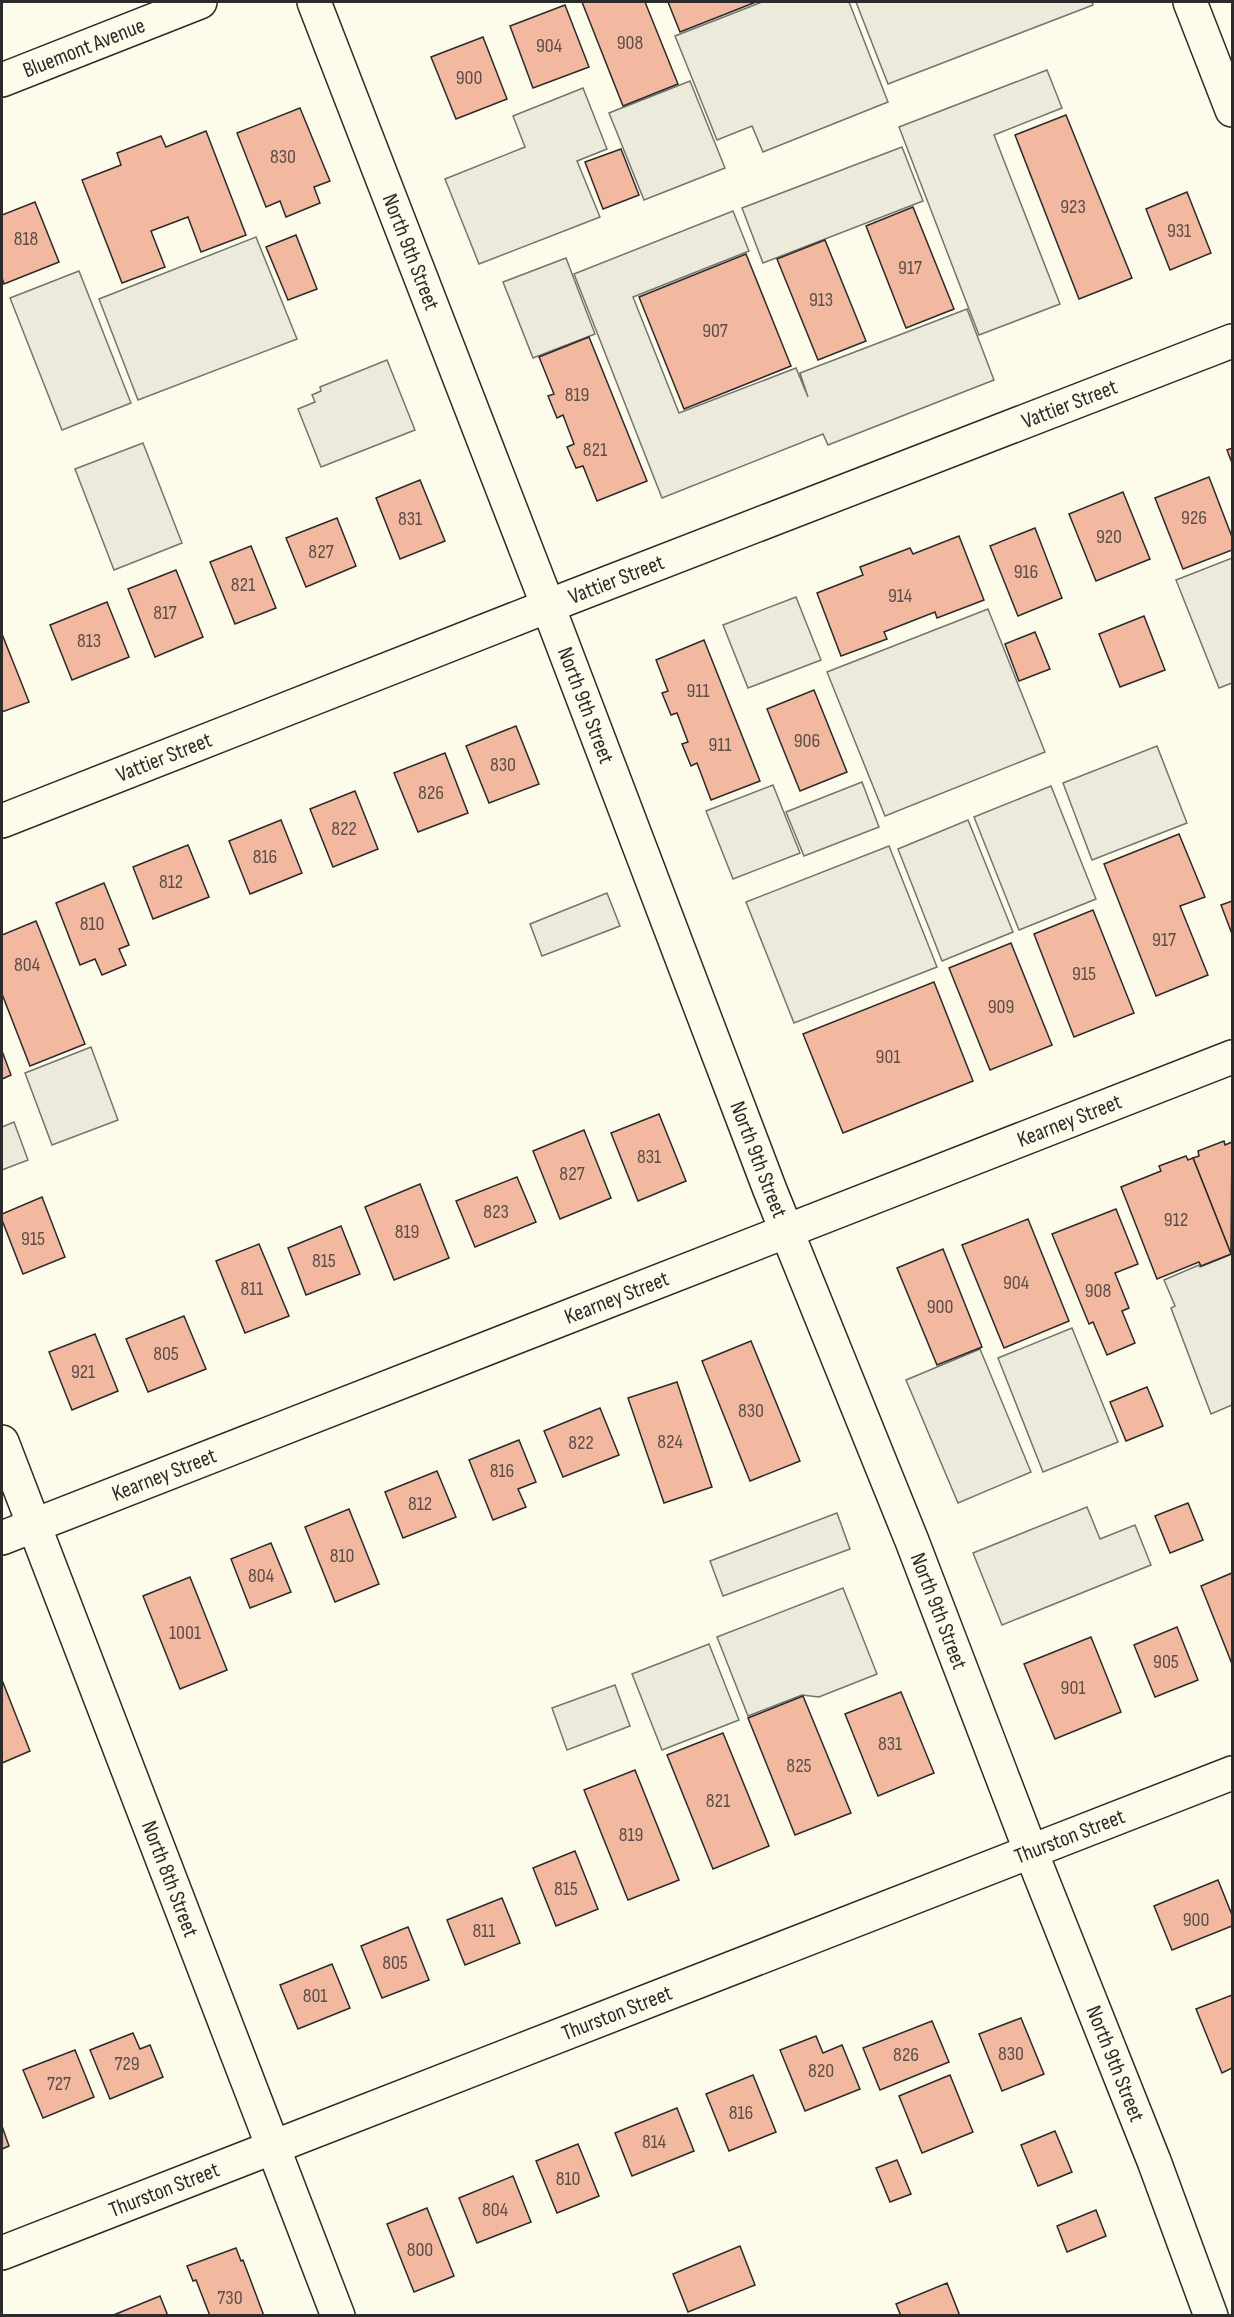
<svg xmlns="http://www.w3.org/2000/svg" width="1234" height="2317" font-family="'Sofia Sans Condensed',sans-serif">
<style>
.parking{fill:#eceadb;stroke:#74746e;stroke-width:1.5}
.building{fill:#f2b8a0;stroke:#2b2b2b;stroke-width:1.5}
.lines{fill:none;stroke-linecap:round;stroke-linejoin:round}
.street-casing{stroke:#2b2b2b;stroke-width:36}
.secondary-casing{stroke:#2b2b2b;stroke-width:36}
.street{stroke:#fdfbea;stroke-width:33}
.secondary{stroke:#fdfbea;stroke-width:33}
.labels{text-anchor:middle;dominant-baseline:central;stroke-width:4.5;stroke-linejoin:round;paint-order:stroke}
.number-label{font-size:20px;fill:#5d4e48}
.street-label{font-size:22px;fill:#2b2b2b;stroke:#fdfbea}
</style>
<rect width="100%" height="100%" fill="#fdfbea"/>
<g class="parking">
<polygon points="762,2 849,2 888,102 763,152 752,126 717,140 675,36"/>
<polygon points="856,2 1092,2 1093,5 888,84"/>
<polygon points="1047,70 1062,108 994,135 1060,304 979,335 899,127"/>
<polygon points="690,81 725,168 644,200 609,113"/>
<polygon points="583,88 607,149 577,161 600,217 479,264 445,179 525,147 513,116"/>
<polygon points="902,147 923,201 763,263 742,208"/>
<polygon points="733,211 749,251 633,297 679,413 796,368 808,397 800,373 967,309 994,380 828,445 823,434 662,498 574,274"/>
<polygon points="256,237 297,339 138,400 99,299"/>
<polygon points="566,258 595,334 533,358 503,282"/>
<polygon points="79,271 131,403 62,430 10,298"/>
<polygon points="387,360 415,430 321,467 298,409 315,402 312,395 321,391 320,387"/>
<polygon points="143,443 182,543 114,570 75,469"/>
<polygon points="1232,558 1232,683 1219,688 1176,580"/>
<polygon points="796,597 821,660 748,688 723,625"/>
<polygon points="988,609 1045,752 885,816 827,672"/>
<polygon points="1157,746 1187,823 1092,860 1063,783"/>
<polygon points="862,782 879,827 804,856 786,812"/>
<polygon points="773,785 800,853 733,879 706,811"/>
<polygon points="1051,786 1096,899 1019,930 974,817"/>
<polygon points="968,820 1013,932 942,961 898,849"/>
<polygon points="889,846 937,967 794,1023 746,902"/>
<polygon points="607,893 620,926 542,956 530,924"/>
<polygon points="91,1047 118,1120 52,1145 25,1073"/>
<polygon points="14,1122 28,1160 2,1170 2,1127"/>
<polygon points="1232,1254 1232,1405 1211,1414 1171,1308 1175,1306 1164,1280 1199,1265 1200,1267"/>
<polygon points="1072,1328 1118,1442 1043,1472 998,1358"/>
<polygon points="980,1349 1031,1472 958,1503 906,1380"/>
<polygon points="1087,1507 1100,1539 1135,1525 1151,1565 1002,1625 973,1553"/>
<polygon points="837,1513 850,1549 723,1596 710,1561"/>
<polygon points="843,1588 877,1674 819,1697 802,1695 748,1716 717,1637"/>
<polygon points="709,1644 739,1720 662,1750 632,1674"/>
<polygon points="615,1685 630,1726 567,1750 552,1708"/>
</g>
<g class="building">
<polygon points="582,2 645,2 678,84 623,106"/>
<polygon points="668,2 756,2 680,32"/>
<polygon points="565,5 589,67 533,88 510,26"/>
<polygon points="483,37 507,99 456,119 431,57"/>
<polygon points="300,108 330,181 314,187 320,203 286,217 280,201 266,207 237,133"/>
<polygon points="1066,115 1132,278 1079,299 1015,135"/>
<polygon points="206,131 246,235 201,252 188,217 151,231 165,267 122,283 82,180 121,165 117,153 161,136 166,147"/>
<polygon points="621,149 639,195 603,209 585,162"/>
<polygon points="1187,192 1211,253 1170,270 1146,209"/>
<polygon points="35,202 59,262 4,284 2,278 2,215"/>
<polygon points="913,207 954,309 906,328 866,226"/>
<polygon points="296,235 317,289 288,300 266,247"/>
<polygon points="825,240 866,341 818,360 777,259"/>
<polygon points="746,254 791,366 684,409 639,297"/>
<polygon points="589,337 647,481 597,501 583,466 576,468 567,447 574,444 563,415 557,418 548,396 554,394 539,357"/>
<polygon points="1232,448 1232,463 1227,450"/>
<polygon points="1209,477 1232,537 1232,550 1183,569 1155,498"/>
<polygon points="420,480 445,541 400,559 376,498"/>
<polygon points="1123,492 1150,559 1096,581 1069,514"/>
<polygon points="337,518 356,566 306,587 286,538"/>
<polygon points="1035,528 1062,598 1018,616 990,546"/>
<polygon points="959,536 984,600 937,618 935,612 884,632 887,639 841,656 817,593 863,575 860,567 910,548 913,554"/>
<polygon points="251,546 276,608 235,624 210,562"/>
<polygon points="176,570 203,637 155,657 128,589"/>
<polygon points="107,602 129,657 72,680 50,625"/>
<polygon points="1144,616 1165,670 1120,687 1099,634"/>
<polygon points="1035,632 1050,669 1019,681 1005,644"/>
<polygon points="2,634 29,702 2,712"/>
<polygon points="704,640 760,781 711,800 697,763 691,766 682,744 688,742 677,713 671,715 662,693 668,691 656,660"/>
<polygon points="814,690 847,772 800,791 767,709"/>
<polygon points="516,726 539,784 489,803 466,746"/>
<polygon points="445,753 468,813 418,832 394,773"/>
<polygon points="355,791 378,849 333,867 310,809"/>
<polygon points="281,820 302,873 250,894 229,841"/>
<polygon points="1179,834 1205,897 1180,906 1208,975 1156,996 1104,864"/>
<polygon points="188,845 209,897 153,919 133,867"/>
<polygon points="104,883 129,945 119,949 126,965 102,975 95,959 80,965 56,903"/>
<polygon points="1232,901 1232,934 1221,905"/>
<polygon points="1093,910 1134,1013 1074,1037 1034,934"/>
<polygon points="36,921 85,1044 30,1066 2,994 2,935"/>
<polygon points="1011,943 1052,1045 990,1070 949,968"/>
<polygon points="934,982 973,1081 843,1133 803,1034"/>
<polygon points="2,1051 11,1075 2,1079"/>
<polygon points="659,1114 686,1181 638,1201 611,1133"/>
<polygon points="584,1130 611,1198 560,1219 533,1151"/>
<polygon points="1224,1141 1225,1145 1232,1142 1231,1254 1193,1158 1199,1156 1198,1151"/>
<polygon points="1186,1156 1188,1160 1193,1158 1231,1254 1201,1266 1199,1262 1157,1279 1121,1187 1161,1171 1159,1166"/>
<polygon points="517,1177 536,1222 475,1247 456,1201"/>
<polygon points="420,1184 449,1258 394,1280 365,1207"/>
<polygon points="42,1197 65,1257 23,1274 2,1220 2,1214"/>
<polygon points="1116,1209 1138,1264 1115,1273 1129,1308 1122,1311 1135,1343 1107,1355 1093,1322 1089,1324 1052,1234"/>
<polygon points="1028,1219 1069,1321 1004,1348 962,1245"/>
<polygon points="341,1226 360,1274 306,1295 288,1248"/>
<polygon points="259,1244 289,1316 245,1333 216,1261"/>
<polygon points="943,1249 982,1347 937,1365 897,1268"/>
<polygon points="184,1316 206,1369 148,1392 126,1339"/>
<polygon points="95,1334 118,1391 72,1410 49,1352"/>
<polygon points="751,1341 800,1461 750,1481 702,1361"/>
<polygon points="677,1382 712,1487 664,1503 628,1398"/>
<polygon points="1147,1387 1163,1426 1126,1441 1110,1402"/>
<polygon points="600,1408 619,1455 563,1477 544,1431"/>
<polygon points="519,1440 536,1482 518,1489 526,1507 493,1520 469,1460"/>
<polygon points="437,1471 456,1517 403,1538 385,1492"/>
<polygon points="1188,1503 1203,1540 1170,1553 1155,1516"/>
<polygon points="349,1509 379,1584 335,1602 305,1527"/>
<polygon points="271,1543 291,1592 250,1608 231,1559"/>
<polygon points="1232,1573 1232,1664 1201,1586"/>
<polygon points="190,1577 227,1670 180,1689 143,1596"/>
<polygon points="1177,1627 1198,1680 1155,1697 1134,1645"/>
<polygon points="1091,1637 1121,1712 1055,1739 1024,1664"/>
<polygon points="2,1680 30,1751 2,1763"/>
<polygon points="901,1692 934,1773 878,1796 845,1714"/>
<polygon points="803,1696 851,1813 795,1835 748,1718"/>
<polygon points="723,1733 769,1846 713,1869 667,1755"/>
<polygon points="635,1770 679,1880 628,1900 584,1790"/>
<polygon points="575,1851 598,1909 556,1926 533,1868"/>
<polygon points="1218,1880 1232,1915 1232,1926 1172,1950 1154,1906"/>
<polygon points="502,1898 520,1943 465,1965 447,1920"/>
<polygon points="408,1927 429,1980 382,1998 361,1946"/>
<polygon points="332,1964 350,2008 298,2029 280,1985"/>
<polygon points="1232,1995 1232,2068 1222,2073 1196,2009"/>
<polygon points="1021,2018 1044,2074 1002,2091 979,2034"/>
<polygon points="932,2021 949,2062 880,2090 863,2048"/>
<polygon points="133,2033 140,2049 150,2045 163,2077 110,2099 90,2050"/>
<polygon points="816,2036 823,2053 842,2045 860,2089 805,2111 780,2050"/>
<polygon points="75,2050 94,2097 43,2118 23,2070"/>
<polygon points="753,2075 776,2132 729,2151 706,2094"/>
<polygon points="950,2075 973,2132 922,2153 899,2096"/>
<polygon points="677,2108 694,2151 632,2176 615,2133"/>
<polygon points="2,2126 9,2146 2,2149"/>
<polygon points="1055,2131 1072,2172 1038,2186 1021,2145"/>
<polygon points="578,2144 599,2196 557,2213 536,2161"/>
<polygon points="897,2160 911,2194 890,2202 876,2168"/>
<polygon points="513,2176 531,2222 477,2243 459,2198"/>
<polygon points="427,2208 454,2276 414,2292 387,2224"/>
<polygon points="1096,2210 1106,2236 1067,2252 1057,2226"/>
<polygon points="740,2246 755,2285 688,2312 673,2274"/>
<polygon points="236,2248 241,2261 243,2260 264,2316 210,2316 196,2280 193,2281 187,2266"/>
<polygon points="947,2283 960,2316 901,2316 896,2304"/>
<polygon points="160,2296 168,2316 111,2316"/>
</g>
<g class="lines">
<defs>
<g id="street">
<path id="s1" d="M314 2 548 606 770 1190 912 1541 1031 1852 1154 2161 1211 2316"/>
<polyline points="1190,2 1232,110"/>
<path id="s2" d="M2 821 548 606 1232 341"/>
<path id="s3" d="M2 1442 338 2316"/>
<path id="s4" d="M2 1538 1232 1057"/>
<path id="s5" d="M2 2253 1232 1773"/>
</g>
<g id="secondary">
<path id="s6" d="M2 80 200 2"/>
</g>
</defs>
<use href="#street" class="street-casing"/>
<use href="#secondary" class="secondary-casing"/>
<use href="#street" class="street"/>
<use href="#secondary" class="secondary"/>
</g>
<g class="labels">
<g class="number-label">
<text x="630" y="43">908</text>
<text x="549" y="46">904</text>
<text x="469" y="78">900</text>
<text x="283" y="157">830</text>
<text x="1073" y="207">923</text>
<text x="1179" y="231">931</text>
<text x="26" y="239">818</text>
<text x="910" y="268">917</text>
<text x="821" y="300">913</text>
<text x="715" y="331">907</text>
<text x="577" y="395">819</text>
<text x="595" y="450">821</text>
<text x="1194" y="518">926</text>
<text x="410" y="519">831</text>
<text x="1109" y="537">920</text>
<text x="321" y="552">827</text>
<text x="1026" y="572">916</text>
<text x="243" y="585">821</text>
<text x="900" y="596">914</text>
<text x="165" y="613">817</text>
<text x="89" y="641">813</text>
<text x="698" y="691">911</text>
<text x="807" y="741">906</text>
<text x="720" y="745">911</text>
<text x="503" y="765">830</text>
<text x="431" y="793">826</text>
<text x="344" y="829">822</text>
<text x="265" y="857">816</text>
<text x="171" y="882">812</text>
<text x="92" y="924">810</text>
<text x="1164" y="940">917</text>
<text x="27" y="965">804</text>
<text x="1084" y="974">915</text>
<text x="1001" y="1007">909</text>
<text x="888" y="1057">901</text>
<text x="649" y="1157">831</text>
<text x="572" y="1174">827</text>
<text x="496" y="1212">823</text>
<text x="1176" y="1220">912</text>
<text x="407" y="1232">819</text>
<text x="33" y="1239">915</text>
<text x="324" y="1261">815</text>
<text x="1016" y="1283">904</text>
<text x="252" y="1289">811</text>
<text x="1098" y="1291">908</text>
<text x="940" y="1307">900</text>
<text x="166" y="1354">805</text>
<text x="83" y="1372">921</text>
<text x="751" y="1411">830</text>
<text x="670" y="1442">824</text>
<text x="581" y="1443">822</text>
<text x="502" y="1471">816</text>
<text x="420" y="1504">812</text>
<text x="342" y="1556">810</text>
<text x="261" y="1576">804</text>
<text x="185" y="1633">1001</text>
<text x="1166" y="1662">905</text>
<text x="1073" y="1688">901</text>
<text x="890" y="1744">831</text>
<text x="799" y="1766">825</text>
<text x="718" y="1801">821</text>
<text x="631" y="1835">819</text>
<text x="566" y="1889">815</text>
<text x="1196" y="1920">900</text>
<text x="484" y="1931">811</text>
<text x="395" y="1963">805</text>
<text x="315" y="1996">801</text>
<text x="1011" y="2054">830</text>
<text x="906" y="2055">826</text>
<text x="127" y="2064">729</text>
<text x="821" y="2071">820</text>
<text x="59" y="2084">727</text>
<text x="741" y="2113">816</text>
<text x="654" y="2142">814</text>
<text x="568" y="2179">810</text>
<text x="495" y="2210">804</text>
<text x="420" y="2250">800</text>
<text x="230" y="2298">730</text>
</g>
<g class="street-label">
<text stroke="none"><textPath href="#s6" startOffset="88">Bluemont Avenue</textPath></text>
<text stroke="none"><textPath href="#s1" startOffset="268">North 9th Street</textPath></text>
<text stroke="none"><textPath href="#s2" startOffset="1146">Vattier Street</textPath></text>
<text stroke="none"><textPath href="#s2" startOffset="660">Vattier Street</textPath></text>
<text stroke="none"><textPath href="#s1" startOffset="754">North 9th Street</textPath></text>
<text stroke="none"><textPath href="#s2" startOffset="174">Vattier Street</textPath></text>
<text stroke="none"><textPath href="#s4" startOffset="1146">Kearney Street</textPath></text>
<text stroke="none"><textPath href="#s1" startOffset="1240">North 9th Street</textPath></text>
<text stroke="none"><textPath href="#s4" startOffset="660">Kearney Street</textPath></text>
<text stroke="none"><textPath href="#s4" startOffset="174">Kearney Street</textPath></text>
<text stroke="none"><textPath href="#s1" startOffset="1726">North 9th Street</textPath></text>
<text stroke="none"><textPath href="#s5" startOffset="1146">Thurston Street</textPath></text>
<text stroke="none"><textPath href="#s3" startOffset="468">North 8th Street</textPath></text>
<text stroke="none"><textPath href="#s5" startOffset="660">Thurston Street</textPath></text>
<text stroke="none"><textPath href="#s1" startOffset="2212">North 9th Street</textPath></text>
<text stroke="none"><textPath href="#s5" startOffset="174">Thurston Street</textPath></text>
</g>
</g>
<rect width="1234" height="2317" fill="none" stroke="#2b2b2b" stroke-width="6"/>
</svg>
